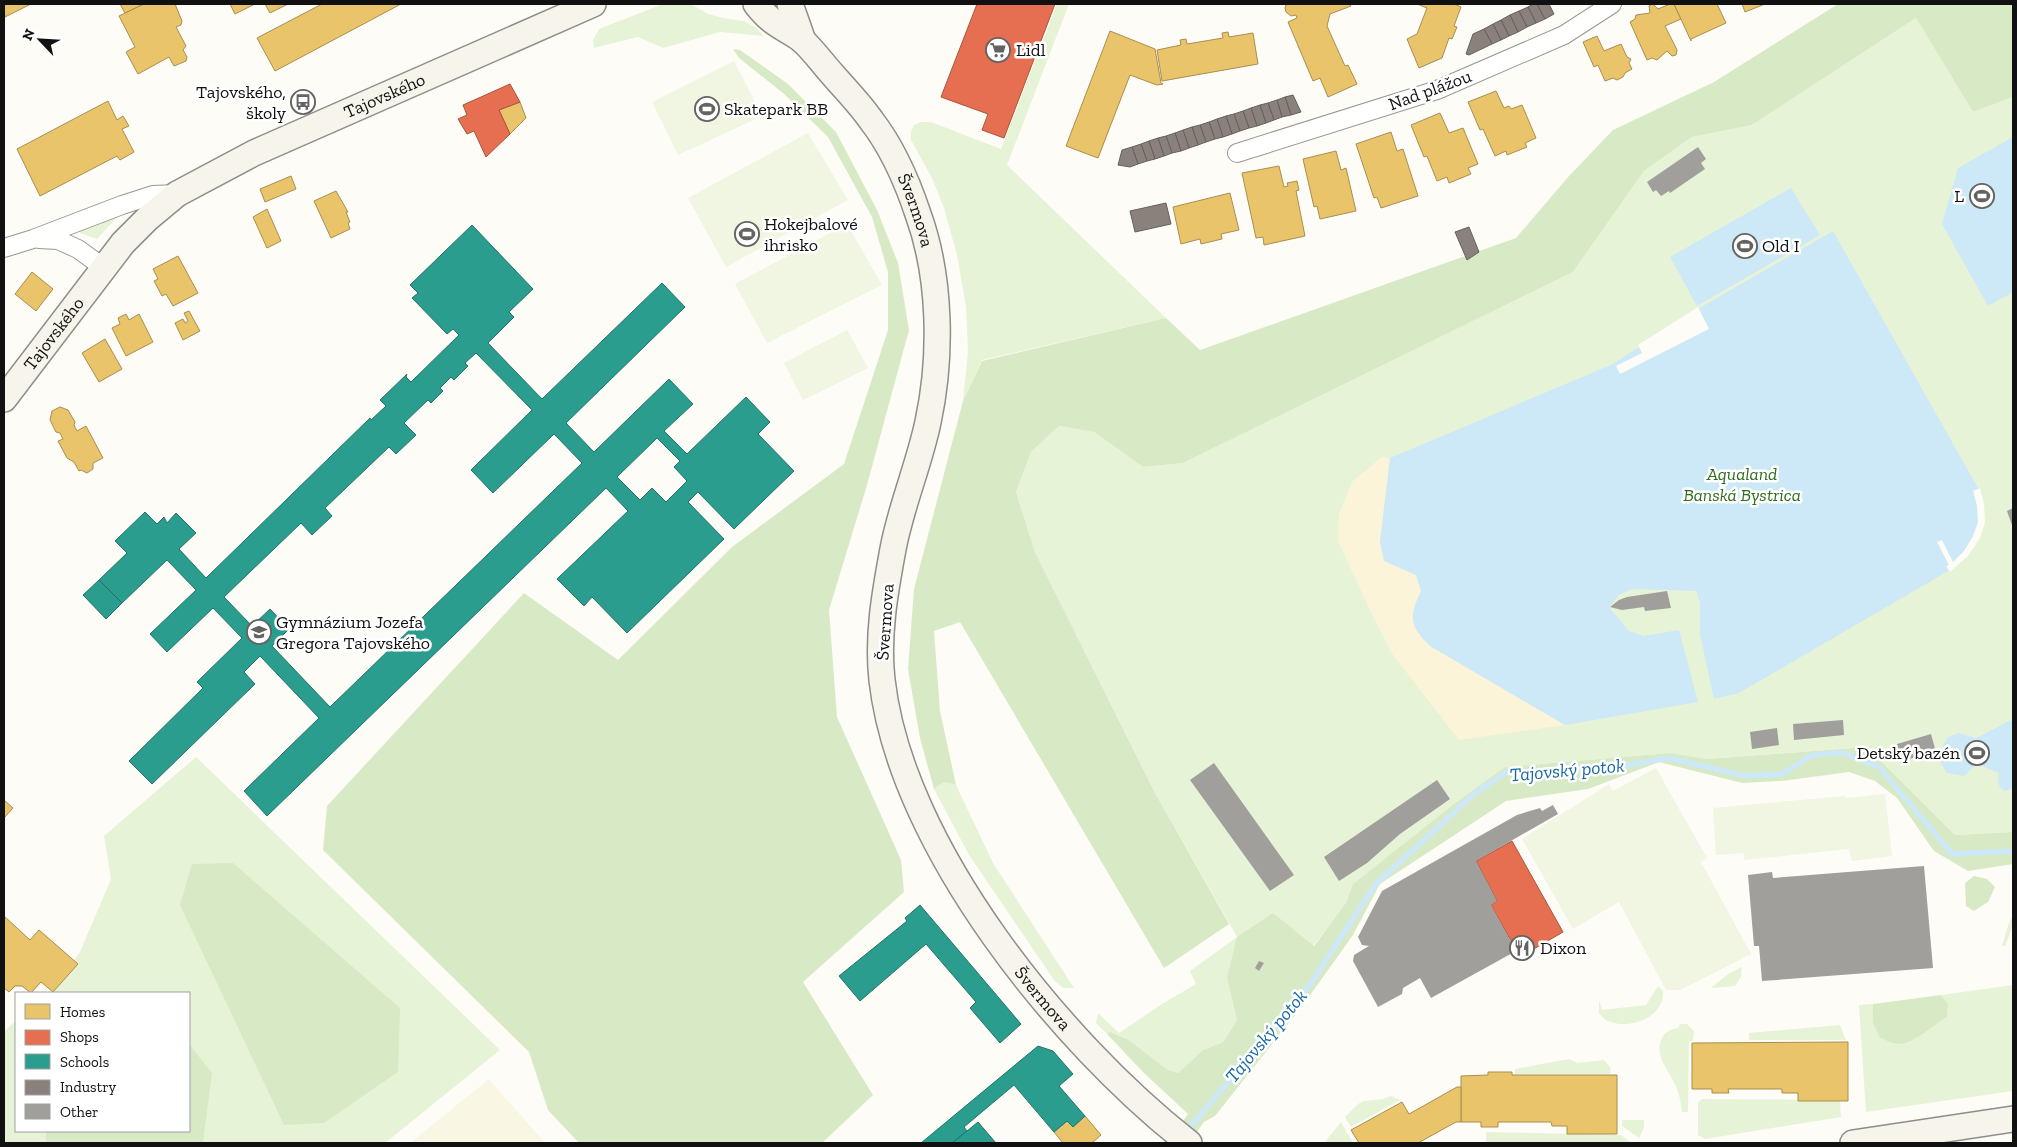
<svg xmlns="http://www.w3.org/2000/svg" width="2017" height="1147" font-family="'Zilla Slab',serif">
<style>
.farmland{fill:#f9f7e4}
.green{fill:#e7f3d7}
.forest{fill:#d8eac5}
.sand{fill:#fcf4d9}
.pitch{fill:#f0f6e1}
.water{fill:#cde8f7}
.pier{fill:#fdfcf7}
.homes{fill:#e9c46a;stroke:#a88e4f}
.shops{fill:#e76f51;stroke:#a7533e}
.schools{fill:#2a9d8f;stroke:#227369;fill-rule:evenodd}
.industry{fill:#8a817c;stroke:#665f5c}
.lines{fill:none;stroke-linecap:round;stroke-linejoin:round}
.stream{stroke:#cde8f7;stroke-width:5.5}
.building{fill:#a19f9c}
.street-casing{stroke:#979795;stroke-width:20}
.secondary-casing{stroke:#8e8d8b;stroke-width:28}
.street{stroke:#fffffe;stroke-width:18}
.secondary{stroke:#f6f4eb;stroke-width:25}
.labels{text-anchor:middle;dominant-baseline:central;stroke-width:5;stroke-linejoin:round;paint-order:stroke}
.poi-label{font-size:18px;fill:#111;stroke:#fff;text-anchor:start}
.street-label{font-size:18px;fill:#111;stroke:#fff}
.park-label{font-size:18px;font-style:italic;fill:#2f6b1f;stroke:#fff}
.water-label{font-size:19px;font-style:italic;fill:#1768a6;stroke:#fff}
</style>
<rect width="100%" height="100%" fill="#fdfcf7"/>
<polygon class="farmland" points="489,1079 545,1143 410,1143"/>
<g class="green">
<polygon points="663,4 691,4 708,14 723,18 744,21 755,27 764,36 720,32 663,48 638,37 594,48 593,40 599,29"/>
<polygon points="1057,4 1069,4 1007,165 1166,318 982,360 963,401 968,352 966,307 957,255 944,208 932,178 911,140 911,132 914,125 921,122 931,122 1001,149"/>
<polygon points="1916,18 1973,112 2013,97 2013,832 1955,835 1867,747 1708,759 1670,753 1505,767 1353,884 1346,904 1313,946 1227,978 1237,1020 1223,1042 1203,1050 1178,1073 1168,1070 1129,1040 1112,1032 1107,1034 1096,1023 1098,1013 1119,1033 1162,1004 1196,984 1190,971 1237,937 1154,791 1035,552 1016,492 1031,452 1059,426 1094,432 1143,467 1183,463 1573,272 1644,171 1692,137 1752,125"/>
<polygon points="119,215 97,239 80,233 79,230"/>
<polygon points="196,757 500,1050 385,1143 4,1143 4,1031 16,1021 16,1131 189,1131 189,993 51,993 80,952 111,879 104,836"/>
<polygon points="944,782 956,785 993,863 1074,988 1063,988 1054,980 969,855 934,789"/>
<polygon points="2013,915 2013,926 2005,946 2002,946 2009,923"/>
<polygon points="1742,967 1741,977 1735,986 1711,988 1728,974"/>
<polygon points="2013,985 2013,1091 1866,1112 1859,1005 1873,1004 1873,1023 1915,1039 1931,1026 1947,1017 1948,1004 1941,995"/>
<path d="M1658 986 1663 991C1663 995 1663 1000 1661 1003 1654 1021 1625 1029 1608 1021 1604 1020 1602 1016 1599 1013V1000L1602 1010 1646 1005Z"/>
<path d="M1680 1024H1687L1694 1031 1693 1041H1689L1688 1112H1682C1681 1105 1680 1096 1677 1089 1671 1072 1653 1057 1662 1038 1666 1031 1671 1029 1678 1028Z"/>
<polygon points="1840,1025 1846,1040 1749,1040 1749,1033"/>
<polygon points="1569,1059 1577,1063 1604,1060 1611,1068 1610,1074 1515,1074 1515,1069"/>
<polygon points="1391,1096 1400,1100 1351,1127 1345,1117 1358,1104 1364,1101 1383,1099"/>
<polygon points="1702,1099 1840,1100 1841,1117 1705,1139 1698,1135 1698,1103"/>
<polygon points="1622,1120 1644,1120 1644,1128 1639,1138 1622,1126"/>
<polygon points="1341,1122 1353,1143 1324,1143"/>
<polygon points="1486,1132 1621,1135 1630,1142 1618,1143 1486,1143"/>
</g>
<g class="forest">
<polygon points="1838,4 2013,4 2013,97 1973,112 1916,18 1752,125 1692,137 1644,171 1573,272 1183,463 1143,467 1094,432 1059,426 1031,452 1016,492 1035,552 1154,791 1229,924 1164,968 960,622 934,631 940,711 956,785 944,782 934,789 920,738 908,669 914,589 963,401 982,361 1166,318 1200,350 1516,238 1569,176 1613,130 1714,82"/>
<polygon points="733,49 740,50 788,84 836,132 877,210 898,263 909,330 867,485 829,610 837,717 901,860 904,892 803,982 873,1095 822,1143 579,1143 548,1110 529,1052 323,850 327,806 524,593 618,660 732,547 844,464 888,330 888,272 872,217 828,137 783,93 739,58"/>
<polygon points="1867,747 1955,835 2013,832 2013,864 1968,871 1934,851 1897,798 1875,781 1849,772 1782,781 1742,783 1659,762 1588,789 1506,801 1380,884 1353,935 1306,1001 1215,1116 1204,1122 1189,1143 1168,1143 1188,1114 1143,1072 1107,1034 1111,1032 1129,1040 1168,1070 1178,1073 1203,1050 1223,1042 1237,1020 1227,978 1237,937 1273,913 1314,946 1346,903 1353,884 1454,804 1505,767 1670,753 1708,759"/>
<polygon points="233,863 400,1008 398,1072 324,1123 284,1125 180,905 192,864"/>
<polygon points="1974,876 1987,879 1995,887 1988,902 1974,911 1966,906 1965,883"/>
<path d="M1941 995 1948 1004 1947 1017C1933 1025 1915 1043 1899 1044 1893 1044 1886 1040 1880 1038L1873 1023V1004Z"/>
<polygon points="189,1044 212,1073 203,1143 46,1143 46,1131 189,1131"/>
</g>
<polygon class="sand" points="1382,457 1390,458 1380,542 1384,561 1416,575 1421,591 1414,607 1430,646 1565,725 1459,740 1393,655 1369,608 1338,541 1339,514 1352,482"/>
<g class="pitch">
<polygon points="734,61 762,116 678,155 652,102"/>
<polygon points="808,133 848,200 726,267 688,198"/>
<polygon points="847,224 882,285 767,343 735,284"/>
<polygon points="847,330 868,368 803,400 784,363"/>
<polygon points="1656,768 1707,858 1701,862 1751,954 1680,990 1666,990 1619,902 1573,929 1522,839 1609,784 1613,791"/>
<polygon points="1885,794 1892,856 1852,861 1849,849 1744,860 1744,853 1716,855 1713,808 1845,796 1846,798"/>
</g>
<g class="water">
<polygon points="2013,137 2013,292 1988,306 1942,224 1958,168"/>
<polygon points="1791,188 1820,235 1697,306 1670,257"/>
<path d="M1833 231 1978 488 1982 504 1983 522 1955 567 1739 693 1714 699 1700 634V602L1696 591 1632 589 1619 595 1609 607 1629 631 1644 636 1679 630 1698 702 1565 725 1430 646C1409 626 1409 617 1421 591L1416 575 1384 561 1380 542 1390 458 1613 364 1696 310Z"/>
<path d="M2011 720 2013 721V788L2005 791C1997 787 1998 780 1999 773L1977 764 1964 776 1947 773 1939 760 1942 747 1948 737 1959 733 1976 738Z"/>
</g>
<g class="pier">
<polygon points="1698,307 1709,329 1620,374 1616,366 1642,353 1638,345"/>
<polygon points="1980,488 1984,504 1985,522 1980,538 1968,556 1950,572 1946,566 1949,565 1937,542 1942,540 1953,562 1964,551 1973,536 1978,522 1977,506 1973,491"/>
</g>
<g class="homes">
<polygon points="4,4 31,4 5,17"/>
<polygon points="120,4 144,4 125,13"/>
<polygon points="144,4 176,4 175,4 182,21 181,25 176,27 186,46 183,50 187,57 186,61 174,66 169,57 138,74 126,52 135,47 119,16"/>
<polygon points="230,4 255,4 235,14"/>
<polygon points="265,4 288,4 270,13"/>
<polygon points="322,4 401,4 275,71 257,38"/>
<polygon points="1286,4 1350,4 1351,6 1330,14 1327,26 1345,66 1348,65 1357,84 1328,97 1320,78 1313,81 1288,22 1297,18 1296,15 1291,16 1286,12 1285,8"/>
<polygon points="1417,4 1454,4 1461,7 1454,26 1457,27 1452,39 1449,38 1442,58 1419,68 1407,39 1417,34 1427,8"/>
<polygon points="1653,4 1658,9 1670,4 1674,4 1681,19 1665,26 1677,50 1676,55 1672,56 1667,51 1657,60 1652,58 1647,60 1630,22 1635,19 1636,15 1650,13 1649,6"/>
<polygon points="1674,4 1717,4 1726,23 1691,39 1691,41"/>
<polygon points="1742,4 1765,4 1745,12"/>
<polygon points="1110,31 1155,49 1161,83 1163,84 1157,85 1130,75 1098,158 1066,146"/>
<polygon points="1228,32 1229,37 1253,33 1258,64 1162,81 1157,50 1181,45 1180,40 1186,39 1187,44 1223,38 1222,33"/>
<polygon points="1597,36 1604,51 1621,44 1627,57 1631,59 1629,63 1632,69 1625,73 1623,77 1617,80 1613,78 1605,81 1598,65 1594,67 1583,42"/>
<polygon points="1496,91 1504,108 1509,106 1511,109 1522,105 1536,138 1525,143 1527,147 1507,155 1506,151 1495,156 1483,129 1480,130 1468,102"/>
<polygon points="108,101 117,120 123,116 129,126 122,129 134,152 120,160 117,156 40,196 17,149"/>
<polygon points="520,102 526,118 510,134 499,110"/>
<polygon points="1440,113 1449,133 1463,128 1478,164 1468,168 1471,174 1449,183 1447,177 1437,181 1427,156 1424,157 1411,125"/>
<polygon points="1391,132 1397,151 1403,149 1418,196 1381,208 1377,197 1374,198 1356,144"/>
<polygon points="1336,151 1341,170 1346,168 1356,211 1320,219 1317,206 1314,207 1303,159"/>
<polygon points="1279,166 1284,187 1288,186 1287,183 1297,181 1299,190 1296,191 1305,236 1264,245 1263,237 1256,238 1242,173"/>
<polygon points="291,176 296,189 265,202 260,189"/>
<polygon points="336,191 348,212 346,212 350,222 348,223 350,229 331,238 314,201"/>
<polygon points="1230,193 1239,230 1221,234 1222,239 1201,244 1200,239 1181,244 1173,207"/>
<polygon points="267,209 281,241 267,248 253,217"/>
<polygon points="178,256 198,293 173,306 166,294 162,296 154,281 158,279 153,269"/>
<polygon points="32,272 53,289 36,311 15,294"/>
<polygon points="189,311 200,331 183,340 175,323 183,319 185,323 188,321 184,313"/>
<polygon points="126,314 129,320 139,314 153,342 126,356 112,328 120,324 118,318"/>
<polygon points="105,339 122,369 99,382 82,353"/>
<polygon points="60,407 68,410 75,422 74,425 77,431 86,426 103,458 93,463 93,469 87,473 81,470 79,471 74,462 67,458 58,441 63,439 60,433 56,432 50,420 52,411"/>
<polygon points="4,800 13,808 4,818"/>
<polygon points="4,916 30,940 39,930 78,964 53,992 41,982 31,993 22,986 15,986 9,992 4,988"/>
<polygon points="1848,1042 1848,1101 1798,1101 1798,1093 1782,1093 1782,1089 1728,1089 1729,1093 1712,1093 1712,1089 1692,1089 1692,1043"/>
<polygon points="1488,1072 1512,1072 1512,1075 1617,1075 1617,1134 1567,1134 1567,1126 1552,1126 1551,1122 1498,1122 1498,1127 1481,1127 1481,1122 1461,1122 1461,1076 1488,1075"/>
<polygon points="1457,1087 1461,1087 1461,1122 1456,1122 1418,1143 1359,1143 1351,1130 1402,1102 1409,1114"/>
<polygon points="1085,1116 1101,1135 1092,1143 1063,1143 1054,1132 1067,1121 1073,1127"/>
</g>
<g class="shops">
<polygon points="977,4 1055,4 1004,138 982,130 988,114 941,97"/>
<polygon points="510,84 520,102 499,110 510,134 486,157 474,131 467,134 458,119 467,115 463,105"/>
<polygon points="1512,841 1563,932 1520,957 1491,905 1497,901 1476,861"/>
</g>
<g class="schools">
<path d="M472 225 533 289 509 312 514 317 488 343 542 399 662 283 685 307 566 423 594 452 669 379 693 404 664 431 687 454 746 397 770 422 758 434 794 471 734 529 698 492 688 502 724 539 627 633 592 597 584 606 557 579 628 511 606 488 267 816 244 791 319 718 260 656 244 672 255 684 152 784 129 761 203 688 197 682 242 638 213 608 167 652 150 634 196 590 167 560 122 603 99 580 127 553 115 541 145 512 157 524 164 517 167 523 176 513 196 533 179 549 206 578 370 418 371 420 386 406 380 400 407 374 406 377 411 382 459 335 453 329 447 334 412 298 418 293 410 285ZM476 353 532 410 471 470 493 493 554 434 582 463 330 707 272 646 289 629 270 609 252 626 224 597 301 523 312 535 332 516 325 508 389 447 396 454 416 435 404 423 428 400 431 403 443 391 440 388 451 377 454 380 468 366 465 363ZM657 438 680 461 674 467 687 481 666 502 652 488 640 500 617 477Z"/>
<polygon points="99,580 122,603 106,619 83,595"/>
<polygon points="920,905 1021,1024 1000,1043 970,1008 976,1002 926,944 860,1001 839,976 907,921 905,918"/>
<polygon points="1038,1046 1053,1051 1073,1074 1059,1086 1085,1116 1073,1127 1067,1121 1054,1132 1014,1085 964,1127 967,1131 952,1143 921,1143"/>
<polygon points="978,1122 996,1143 952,1143 967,1131"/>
</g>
<g class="industry">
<polygon points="1533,4 1537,4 1545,19 1536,23 1528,7"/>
<polygon points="1537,4 1549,4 1554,14 1545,19"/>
<polygon points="1528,7 1536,23 1527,27 1519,11"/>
<polygon points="1519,11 1527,27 1518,32 1510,15"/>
<polygon points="1510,15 1518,32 1509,36 1501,20"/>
<polygon points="1501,20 1509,36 1501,40 1493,24"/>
<polygon points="1493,24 1501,40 1492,44 1484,29"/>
<polygon points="1484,29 1492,44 1469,55 1466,54 1473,34"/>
<polygon points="1293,95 1301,112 1291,115 1285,97"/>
<polygon points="1285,97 1291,115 1282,117 1277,100"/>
<polygon points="1277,100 1282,117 1274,120 1268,103"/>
<polygon points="1268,103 1274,120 1266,123 1260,105"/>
<polygon points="1260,105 1266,123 1257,126 1251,108"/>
<polygon points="1251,108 1257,126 1249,128 1243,111"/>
<polygon points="1243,111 1249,128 1240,131 1234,114"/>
<polygon points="1234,114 1240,131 1232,134 1226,116"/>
<polygon points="1226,116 1232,134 1223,137 1217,119"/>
<polygon points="1217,119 1223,137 1215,139 1209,122"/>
<polygon points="1209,122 1215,139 1206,142 1200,125"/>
<polygon points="1200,125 1206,142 1198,145 1192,127"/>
<polygon points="1192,127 1198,145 1189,148 1183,130"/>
<polygon points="1183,130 1189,148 1181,151 1175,133"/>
<polygon points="1175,133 1181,151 1172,153 1166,136"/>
<polygon points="1166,136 1172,153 1164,156 1158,138"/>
<polygon points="1158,138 1164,156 1155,159 1149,141"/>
<polygon points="1149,141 1155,159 1147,161 1141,144"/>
<polygon points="1141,144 1147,161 1138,164 1132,147"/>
<polygon points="1132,147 1138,164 1130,167 1118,165 1122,150"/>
<polygon points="1166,203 1171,224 1135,232 1130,211"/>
<polygon points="1469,227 1479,252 1467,260 1455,232"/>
</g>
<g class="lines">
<polyline class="stream" points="1186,1132 1311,983 1375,885 1474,794 1507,772 1605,769 1668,758 1745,776 1782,774 1812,755 1843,753 1879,767 1952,854 2013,851"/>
</g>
<g class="building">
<polygon points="1698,147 1706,159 1701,163 1705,169 1670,193 1669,191 1661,196 1656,190 1653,192 1647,182"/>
<polygon points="2013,508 2013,528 2007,511"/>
<polygon points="1667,591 1671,608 1645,611 1644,607 1622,610 1610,607 1619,600 1627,597"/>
<polygon points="1843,720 1844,735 1794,740 1793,724"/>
<polygon points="1777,728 1779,745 1752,749 1750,732"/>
<polygon points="1931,734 1937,756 1925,759 1923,755 1902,761 1897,744"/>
<polygon points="1214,763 1294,875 1270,891 1190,780"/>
<polygon points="1437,780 1450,799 1400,834 1367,863 1339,881 1324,857"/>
<polygon points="1553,805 1558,814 1476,861 1497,901 1491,905 1516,951 1431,998 1420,978 1403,988 1402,994 1378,1007 1353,961 1354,955 1369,946 1362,945 1358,937 1382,891 1517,815 1540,808 1542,811"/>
<polygon points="1924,866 1933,968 1762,981 1759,946 1754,946 1748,875 1772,872 1773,878"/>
<polygon points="1259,961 1264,963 1259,971 1255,968"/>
</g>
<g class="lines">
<defs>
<g id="street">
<polyline points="1237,153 1437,90 1564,35 1612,4"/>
<polyline points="39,239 58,240 78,249 104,268"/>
<polyline points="4,248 33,239 122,205 153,195 177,194"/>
</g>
<g id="secondary">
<path id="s1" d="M756 4C760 9 764 14 769 18 779 27 792 32 802 40 813 50 823 64 833 75 846 90 860 104 871 120 892 147 907 181 918 214 941 277 942 357 928 422 919 465 901 506 893 549 885 592 877 636 882 680 901 847 1060 1042 1189 1143"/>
<polyline points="790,4 803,41"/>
<path id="s2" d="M4 399 123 243 147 219 177 194 254 153 593 4"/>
<polyline points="1853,1143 2013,1119"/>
</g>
</defs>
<use href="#street" class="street-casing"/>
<use href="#secondary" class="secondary-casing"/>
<use href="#street" class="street"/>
<use href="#secondary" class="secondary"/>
</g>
<defs>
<symbol id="supermarket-ring" viewBox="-11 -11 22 22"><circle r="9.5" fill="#fff" stroke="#646362" stroke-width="1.5"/><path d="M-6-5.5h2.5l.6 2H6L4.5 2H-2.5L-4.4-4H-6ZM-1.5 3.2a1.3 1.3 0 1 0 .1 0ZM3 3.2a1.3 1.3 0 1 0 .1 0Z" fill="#646362"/></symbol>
<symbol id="bus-ring" viewBox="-11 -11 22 22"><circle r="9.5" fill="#fff" stroke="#646362" stroke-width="1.5"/><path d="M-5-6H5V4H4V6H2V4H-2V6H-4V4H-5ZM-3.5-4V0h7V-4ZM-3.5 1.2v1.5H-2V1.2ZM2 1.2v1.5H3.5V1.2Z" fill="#646362"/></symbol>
<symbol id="stadium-ring" viewBox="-11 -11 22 22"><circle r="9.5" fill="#fff" stroke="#646362" stroke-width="1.5"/><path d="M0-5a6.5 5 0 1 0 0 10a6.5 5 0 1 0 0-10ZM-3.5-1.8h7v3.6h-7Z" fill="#646362"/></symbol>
<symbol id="school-ring" viewBox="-11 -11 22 22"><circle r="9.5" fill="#fff" stroke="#646362" stroke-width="1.5"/><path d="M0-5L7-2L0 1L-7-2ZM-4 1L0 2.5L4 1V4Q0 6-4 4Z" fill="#646362"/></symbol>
<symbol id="restaurant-ring" viewBox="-11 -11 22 22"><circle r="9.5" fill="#fff" stroke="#646362" stroke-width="1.5"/><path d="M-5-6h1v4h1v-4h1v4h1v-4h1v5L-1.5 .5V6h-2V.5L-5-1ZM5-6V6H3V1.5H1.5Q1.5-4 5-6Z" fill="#646362"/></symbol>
</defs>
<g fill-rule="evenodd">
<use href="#supermarket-ring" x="984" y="36" width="28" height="28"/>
<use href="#bus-ring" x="289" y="88" width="28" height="28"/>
<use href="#stadium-ring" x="693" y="95" width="28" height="28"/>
<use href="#stadium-ring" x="1968" y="182" width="28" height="28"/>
<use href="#stadium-ring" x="733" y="220" width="28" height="28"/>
<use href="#stadium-ring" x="1731" y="232" width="28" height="28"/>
<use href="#school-ring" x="245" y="618" width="28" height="28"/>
<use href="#stadium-ring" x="1963" y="739" width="28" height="28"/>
<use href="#restaurant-ring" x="1508" y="934" width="28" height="28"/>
</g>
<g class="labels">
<g class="poi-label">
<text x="1016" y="50">Lidl</text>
<text x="286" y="92" text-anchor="end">Tajovského,<tspan x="286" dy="21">školy</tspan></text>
<text x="724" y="109">Skatepark BB</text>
<text x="1964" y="196" text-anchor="end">L</text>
<text x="764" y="224">Hokejbalové<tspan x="764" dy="21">ihrisko</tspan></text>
<text x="1762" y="246">Old I</text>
<text x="276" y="622">Gymnázium Jozefa<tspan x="276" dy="21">Gregora Tajovského</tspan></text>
<text x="1960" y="753" text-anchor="end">Detský bazén</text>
<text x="1540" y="948">Dixon</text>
</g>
<g class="street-label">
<text transform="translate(1430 90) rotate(-20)">Nad plážou</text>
<text stroke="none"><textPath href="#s2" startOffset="499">Tajovského</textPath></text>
<text stroke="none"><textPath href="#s1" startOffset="266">Švermova</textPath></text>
<text stroke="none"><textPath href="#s2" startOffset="82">Tajovského</textPath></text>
<text transform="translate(885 622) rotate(-86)">Švermova</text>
<text stroke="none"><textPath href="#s1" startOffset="1106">Švermova</textPath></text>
</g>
<g class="park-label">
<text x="1742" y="474">Aqualand<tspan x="1742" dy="21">Banská Bystrica</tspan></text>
</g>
<g class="water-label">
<text transform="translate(1567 770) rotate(-5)">Tajovský potok</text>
<text transform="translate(1266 1036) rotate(-50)">Tajovský potok</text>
</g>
</g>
<rect width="2017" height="1147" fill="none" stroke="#111111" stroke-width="10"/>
<rect x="15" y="992" width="175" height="140" fill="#ffffff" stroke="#a0a0a0"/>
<rect x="25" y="1004" width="25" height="15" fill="#e9c46a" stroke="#a0a0a0"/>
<text x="60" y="1017" font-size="15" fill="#111111">Homes</text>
<rect x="25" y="1030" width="25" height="15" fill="#e76f51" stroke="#a0a0a0"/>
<text x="60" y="1042" font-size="15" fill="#111111">Shops</text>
<rect x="25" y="1054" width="25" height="15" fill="#2a9d8f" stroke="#a0a0a0"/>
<text x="60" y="1067" font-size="15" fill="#111111">Schools</text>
<rect x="25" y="1080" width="25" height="15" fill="#8a817c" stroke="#a0a0a0"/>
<text x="60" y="1092" font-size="15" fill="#111111">Industry</text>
<rect x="25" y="1104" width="25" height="15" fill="#a19f9c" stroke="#a0a0a0"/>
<text x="60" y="1117" font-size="15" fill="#111111">Other</text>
<g transform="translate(40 40) rotate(295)" stroke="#ffffff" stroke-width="4" paint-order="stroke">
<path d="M0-4L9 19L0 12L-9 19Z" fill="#111111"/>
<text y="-8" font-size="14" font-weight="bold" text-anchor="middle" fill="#111111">N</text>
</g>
</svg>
